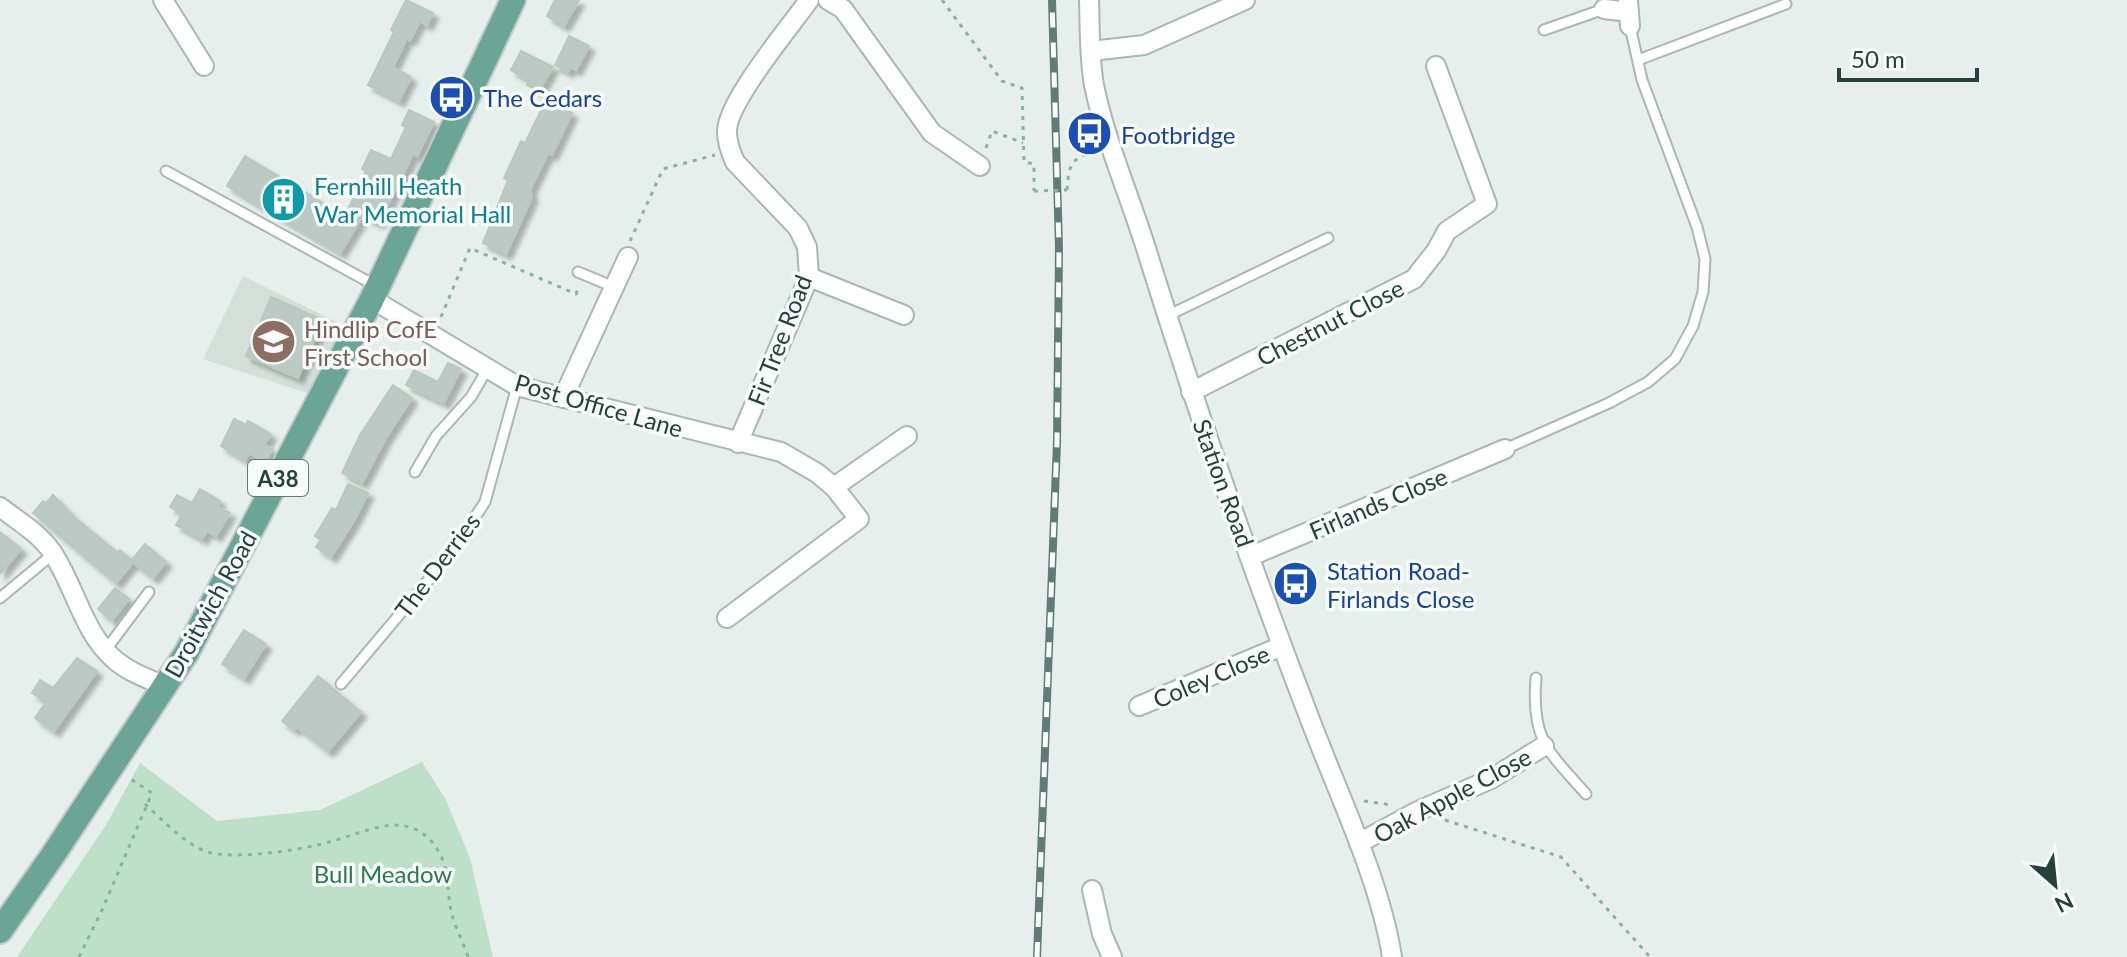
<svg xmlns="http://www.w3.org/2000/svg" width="2127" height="957" font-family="Lato,sans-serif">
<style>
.built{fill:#d4dfda}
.green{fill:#bfe0c8}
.building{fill:#bbcac4;stroke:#b8c9c2;stroke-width:2;filter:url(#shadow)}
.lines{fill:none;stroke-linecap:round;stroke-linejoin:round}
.service-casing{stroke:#a8b8b2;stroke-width:13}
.minor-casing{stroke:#a8b8b2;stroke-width:22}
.primary-casing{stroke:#c2cac8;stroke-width:28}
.path{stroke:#86b3a5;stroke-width:3;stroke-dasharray:4 6;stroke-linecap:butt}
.service{stroke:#fff;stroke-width:9}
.minor{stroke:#fff;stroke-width:18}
.primary{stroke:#6aa596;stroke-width:24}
.rail-casing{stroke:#5f7d75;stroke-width:8}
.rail{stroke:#f7fbf9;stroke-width:5;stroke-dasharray:15;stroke-linecap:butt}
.path-bridge{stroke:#86b3a5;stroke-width:3;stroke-dasharray:4 6;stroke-linecap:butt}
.labels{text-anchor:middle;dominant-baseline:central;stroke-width:7;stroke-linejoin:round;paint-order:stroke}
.shield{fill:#f7fbf9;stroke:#637a73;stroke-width:2}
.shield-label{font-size:22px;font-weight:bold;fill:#24423a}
.transit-label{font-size:24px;fill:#164399;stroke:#f7fbf9;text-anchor:start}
.culture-label{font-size:24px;fill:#0d838f;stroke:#f7fbf9;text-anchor:start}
.street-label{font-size:24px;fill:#24423a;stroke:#f7fbf9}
.education-label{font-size:24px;fill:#785e54;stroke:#f7fbf9;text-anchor:start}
.park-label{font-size:24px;fill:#2d7a4b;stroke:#f7fbf9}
</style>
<defs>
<filter id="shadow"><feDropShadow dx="5.5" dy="5.5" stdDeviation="2" flood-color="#0004"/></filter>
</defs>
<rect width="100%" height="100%" fill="#e6efeb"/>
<polygon class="built" points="243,276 343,325 310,394 203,359"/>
<polygon class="green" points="422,762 446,800 470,858 493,957 17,957 106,825 140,763 217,821 320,810"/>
<g class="building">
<polygon points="406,0 433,13 427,25 420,21 410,40 407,38 393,67 411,77 399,101 368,85 394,32 391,30"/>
<polygon points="555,0 579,0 564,26 547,16"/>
<polygon points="569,36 589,46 576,70 570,67 568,72 555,65"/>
<polygon points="521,51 553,67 539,91 527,85 529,80 511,70"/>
<polygon points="546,100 572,113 552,155 548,153 530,190 532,197 506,254 483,243 508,180 504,178 521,141 525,143"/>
<polygon points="409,110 434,122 417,156 413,154 379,223 363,216 340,253 227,186 245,156 345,216 366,171 362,169 371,150 391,159 406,127 402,125"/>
<polygon points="271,297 323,320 298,378 246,356"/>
<polygon points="448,363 461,369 444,403 406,385 414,370 438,382"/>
<polygon points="393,385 412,398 387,436 362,483 342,473 360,435"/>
<polygon points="234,419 246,425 248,421 271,434 264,445 272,449 265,462 249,453 245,460 221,446"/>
<polygon points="348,484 368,493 355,519 331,557 316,547 321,540 315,536 332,508 336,510"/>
<polygon points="200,489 220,501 217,507 230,513 216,536 207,531 202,539 176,525 182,514 170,507 177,495 192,503"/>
<polygon points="53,495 74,517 118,553 120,550 132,560 145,544 166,562 153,578 133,562 116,583 33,513 43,501 46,503"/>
<polygon points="0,532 21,549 0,574"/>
<polygon points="115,588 129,599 112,620 98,609"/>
<polygon points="244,630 266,644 244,678 222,664"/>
<polygon points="77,658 97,671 54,731 35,718 46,702 32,693 40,680 53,688"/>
<polygon points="318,676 361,712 328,751 297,727 294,730 282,721"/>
</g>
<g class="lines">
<defs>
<g id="service">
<polyline points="1544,30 1604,9"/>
<polyline points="1638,60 1786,4"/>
<polyline points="166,171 378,287"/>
<polyline points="578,272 614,287"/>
<polyline points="1167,316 1328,238"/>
<polyline points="1505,449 1609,403 1648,382 1675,359 1693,326 1703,292 1705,259 1697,227 1642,80 1630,26"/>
<polyline points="415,472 436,436 471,397 488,368"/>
<polyline points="0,598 53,554"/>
<polyline points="105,651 149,592"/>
<path d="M1536 678C1531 740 1548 751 1586 794"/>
<polyline points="341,684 452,552 485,502 517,386"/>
</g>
<g id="minor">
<polyline points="163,0 204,66"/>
<polyline points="828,0 843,9 932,133 980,166"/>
<path d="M1089 0C1090 28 1089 57 1094 85 1106 144 1132 201 1149 258 1198 415 1252 569 1311 722 1339 796 1380 880 1392 957"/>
<polyline points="1628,0 1630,26"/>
<polyline points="1604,9 1629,12"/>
<polyline points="1091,51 1144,45 1245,0"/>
<polyline points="809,277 904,315"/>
<polyline points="372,299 517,386 781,452 817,473 834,487"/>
<polyline points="1191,392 1414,279 1436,251 1447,231 1487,204 1436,66"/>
<polyline points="563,398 628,257"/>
<path d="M738 443 809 277 807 247 798 228 735 162C731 153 727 143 727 132 726 103 790 27 809 0"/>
<path d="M0 507C18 521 39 533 52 552 75 586 83 633 115 660 129 672 148 679 165 686"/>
<polyline points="1251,556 1505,449"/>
<polyline points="727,618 859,519 834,487 907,436"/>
<polyline points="1139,706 1282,646"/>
<polyline points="1359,843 1418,811 1491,779 1544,746"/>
<polyline points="1092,890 1102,934 1112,957"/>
</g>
<polyline id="primary" points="0,931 53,855 187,652 372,299 513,0"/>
</defs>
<use href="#service" class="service-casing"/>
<use href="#minor" class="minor-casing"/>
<use href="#primary" class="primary-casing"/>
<g class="path">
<polyline points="942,0 1002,81 1022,88 1024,162 1034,164 1034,191"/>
<polyline points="986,148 992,131 1023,143"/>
<path d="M1067 190C1069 166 1069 161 1092 151"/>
<polyline points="630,241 663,169 715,155"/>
<polyline points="441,317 470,248 576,294 579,286"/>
<polyline points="1364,801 1392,805"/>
<path d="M145 804C163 820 185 845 208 852 235 860 302 850 329 842 368 832 411 805 439 852 449 869 447 892 451 911 455 927 463 942 468 957"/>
<polyline points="1445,820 1561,857 1650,957"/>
<polyline points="79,957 103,908 152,793 128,777"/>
</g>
<use href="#service" class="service"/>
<use href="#minor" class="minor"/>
<use href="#primary" class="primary"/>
<defs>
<polyline id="rail" points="1037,957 1057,442 1059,248 1052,0"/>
</defs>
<use href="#rail" class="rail-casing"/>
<use href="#rail" class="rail"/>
<polyline class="path-bridge" points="1034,191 1067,190"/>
</g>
<defs>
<symbol id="bus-disc" viewBox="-11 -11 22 22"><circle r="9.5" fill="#1a4fb4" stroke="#f7fbf9"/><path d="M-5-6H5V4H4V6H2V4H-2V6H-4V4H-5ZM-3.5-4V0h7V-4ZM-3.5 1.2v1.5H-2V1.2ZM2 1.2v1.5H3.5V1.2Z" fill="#fff"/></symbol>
<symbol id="building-disc" viewBox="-11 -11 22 22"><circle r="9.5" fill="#0f9aa8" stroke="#f7fbf9"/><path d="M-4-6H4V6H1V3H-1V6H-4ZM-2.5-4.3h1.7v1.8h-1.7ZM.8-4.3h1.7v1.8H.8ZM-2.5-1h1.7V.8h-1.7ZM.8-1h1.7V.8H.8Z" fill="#fff"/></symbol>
<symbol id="school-disc" viewBox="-11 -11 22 22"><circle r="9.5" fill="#8d6e63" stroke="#f7fbf9"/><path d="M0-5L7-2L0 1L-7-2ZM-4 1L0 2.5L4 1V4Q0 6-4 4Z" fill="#fff"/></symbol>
</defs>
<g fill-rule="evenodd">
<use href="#bus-disc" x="426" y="72" width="51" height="51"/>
<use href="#bus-disc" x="1064" y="108" width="51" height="51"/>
<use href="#building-disc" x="258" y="174" width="51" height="51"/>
<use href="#school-disc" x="248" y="316" width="51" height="51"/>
<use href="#bus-disc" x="1270" y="558" width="51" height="51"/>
</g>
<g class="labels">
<rect class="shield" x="248" y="460" width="60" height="36" rx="6"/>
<g class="shield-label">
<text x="278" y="478">A38</text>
</g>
<g class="transit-label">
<text x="483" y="97">The Cedars</text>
<text x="1121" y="134">Footbridge</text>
<text x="1327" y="570">Station Road-<tspan x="1327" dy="28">Firlands Close</tspan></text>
</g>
<g class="culture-label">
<text x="314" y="185">Fernhill Heath<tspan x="314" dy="28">War Memorial Hall</tspan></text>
</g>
<g class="street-label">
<text transform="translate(1330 322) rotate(-27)">Chestnut Close</text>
<text transform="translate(779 340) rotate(-69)">Fir Tree Road</text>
<text transform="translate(599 405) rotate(16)">Post Office Lane</text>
<text transform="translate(1224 483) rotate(70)">Station Road</text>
<text transform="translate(1378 503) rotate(-23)">Firlands Close</text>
<text transform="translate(437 565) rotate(-53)">The Derries</text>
<text transform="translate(210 604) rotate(-61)">Droitwich Road</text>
<text transform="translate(1211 676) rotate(-23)">Coley Close</text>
<text transform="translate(1452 795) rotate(-28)">Oak Apple Close</text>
</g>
<g class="education-label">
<text x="304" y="328">Hindlip CofE<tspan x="304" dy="28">First School</tspan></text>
</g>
<g class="park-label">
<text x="383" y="873">Bull Meadow</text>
</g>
</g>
<g transform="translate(2055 885) rotate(153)" stroke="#f7fbf9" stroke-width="6" paint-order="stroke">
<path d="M0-6L14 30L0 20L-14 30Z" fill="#24423a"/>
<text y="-12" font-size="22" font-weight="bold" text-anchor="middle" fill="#24423a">N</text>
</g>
<path d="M1839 68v12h138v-12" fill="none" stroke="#24423a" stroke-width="4"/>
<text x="1851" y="68" font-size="24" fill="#24423a" stroke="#f7fbf9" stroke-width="6" paint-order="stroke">50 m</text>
</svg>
